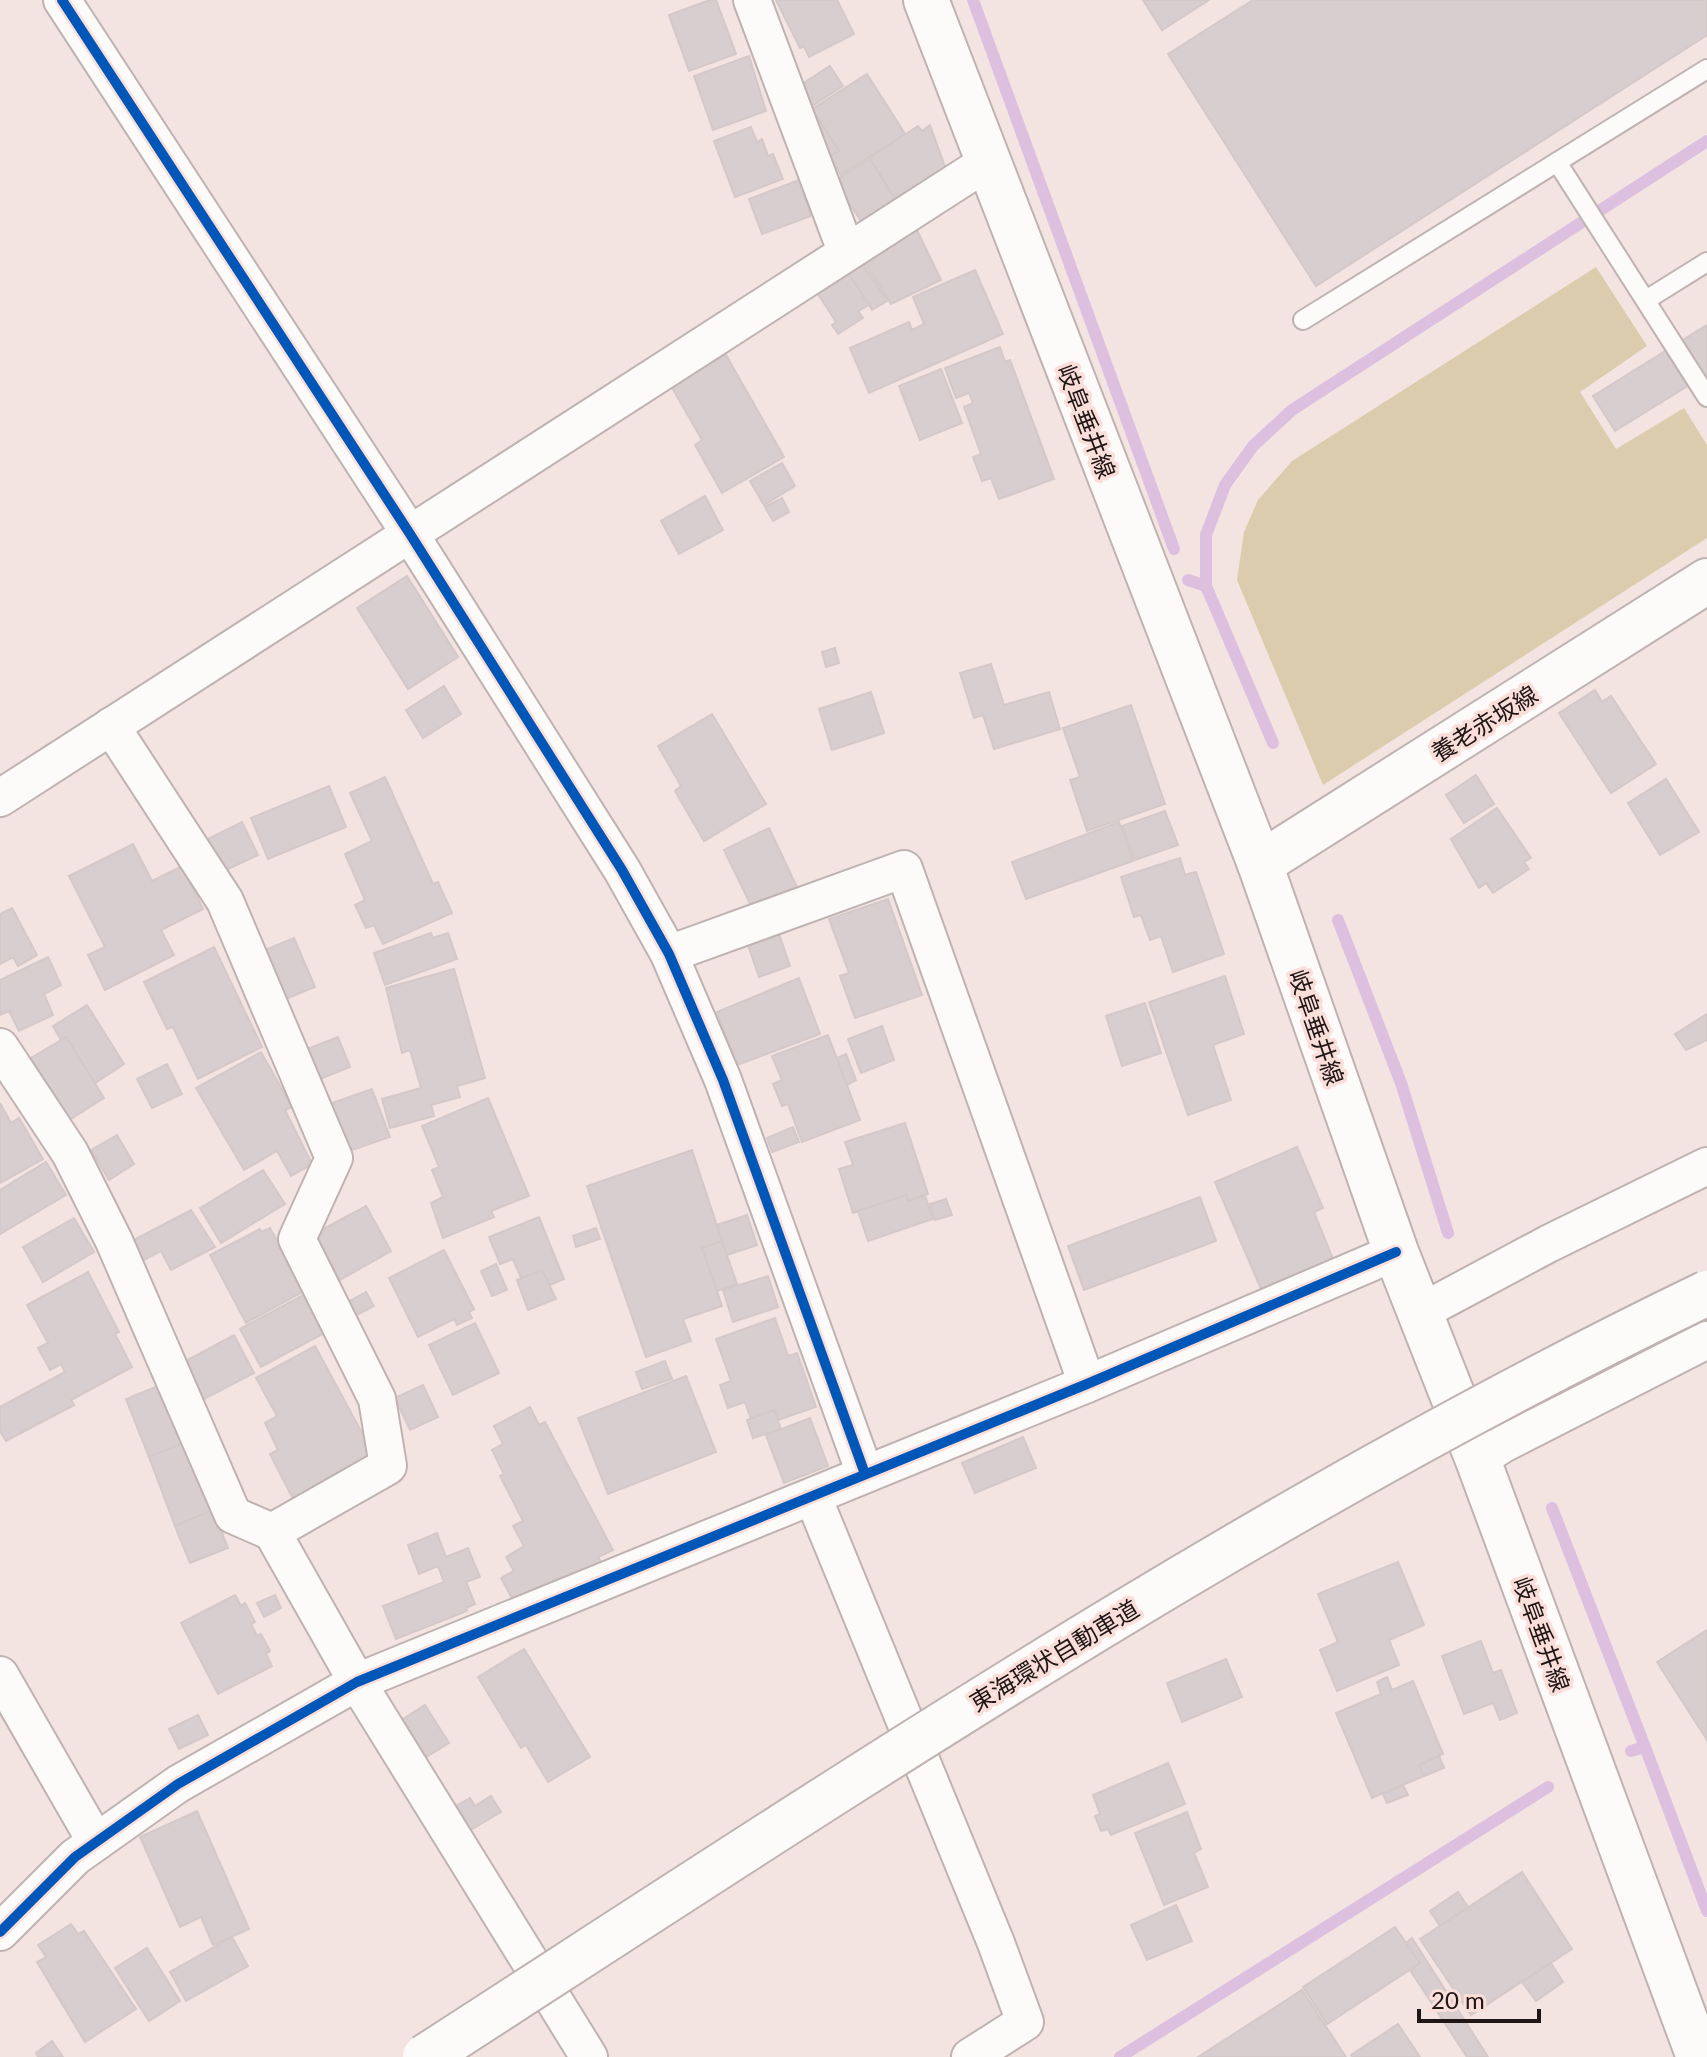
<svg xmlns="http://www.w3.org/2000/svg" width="1707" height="2057" font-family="Lato,'Noto Sans JP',sans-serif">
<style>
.green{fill:#dbccad}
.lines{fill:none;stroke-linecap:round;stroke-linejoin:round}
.stream{stroke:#ddc0e0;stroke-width:12}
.building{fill:#d9cecf;stroke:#d4c8c9;stroke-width:2}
.service-casing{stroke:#bfb3b1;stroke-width:22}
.minor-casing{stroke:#bfb3b1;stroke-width:40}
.secondary-casing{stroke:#bfb3b1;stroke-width:48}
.primary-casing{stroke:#bfb3b1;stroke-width:48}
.service{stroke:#fdfbfa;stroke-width:18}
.minor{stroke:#fdfbfa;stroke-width:36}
.secondary{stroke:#fdfbfa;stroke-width:44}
.primary{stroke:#fdfbfa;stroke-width:44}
.motorway-bridge-casing{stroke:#bfb3b1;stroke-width:48;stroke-linecap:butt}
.motorway-bridge{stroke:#fdfbfa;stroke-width:44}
.cycleway-casing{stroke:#fadeda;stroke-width:15}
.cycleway{stroke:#0057b8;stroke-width:10}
.labels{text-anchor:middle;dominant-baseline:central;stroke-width:7;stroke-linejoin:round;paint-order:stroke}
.street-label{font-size:24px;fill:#1f1615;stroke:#fadeda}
</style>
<rect width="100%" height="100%" fill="#f3e4e1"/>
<polygon class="green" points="1596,267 1647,346 1580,392 1616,449 1684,408 1707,445 1707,538 1323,785 1237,580 1244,532 1258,500 1292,461"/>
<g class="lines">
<g class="stream">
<polyline points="973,0 1174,549"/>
<polyline points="1188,580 1206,586"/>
<polyline points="1273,743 1206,586 1206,535 1225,485 1253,446 1292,410 1707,141"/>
<polyline points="1338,920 1401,1083 1448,1233"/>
<polyline points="1552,1508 1645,1747 1631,1751"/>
<polyline points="1645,1747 1707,1911"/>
<polyline points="1120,2057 1548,1787"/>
</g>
</g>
<g class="building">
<polygon points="710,0 716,0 736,54 689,71 669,15"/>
<polygon points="776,0 837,0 854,34 809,57 804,46 800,48"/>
<polygon points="1143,0 1209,0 1162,30"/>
<polygon points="1253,0 1707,0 1707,35 1316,286 1168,54"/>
<polygon points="749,56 766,111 713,130 694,76"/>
<polygon points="830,66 843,86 812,106 799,86"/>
<polygon points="867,74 905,134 841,175 830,156 839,151 812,109"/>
<polygon points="812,109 839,151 830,156 809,112"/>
<polygon points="930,125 948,175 900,205 869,158 918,126 922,131"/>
<polygon points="751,127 757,142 762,139 768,156 773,154 783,179 735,197 714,141"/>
<polygon points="870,159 898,205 864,226 835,181"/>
<polygon points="799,180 811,216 762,234 749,199"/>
<polygon points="916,228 941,280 891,304 862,258"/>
<polygon points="859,258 887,301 872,310 845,268"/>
<polygon points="845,268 869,305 858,311 863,318 838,334 832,325 836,322 814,288"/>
<polygon points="975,270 1003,334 869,393 850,348 909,322 912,330 924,324 913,297"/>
<polygon points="1707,325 1707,374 1615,431 1593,396"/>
<polygon points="1000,347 1005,362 1010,360 1054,479 999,499 991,478 982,481 973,457 981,454 964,407 973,403 969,393 956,398 945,368"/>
<polygon points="726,355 784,457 722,493 695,445 702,440 671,386"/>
<polygon points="941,369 962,423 920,440 899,386"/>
<polygon points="782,463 795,486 764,505 750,481"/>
<polygon points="705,496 723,530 679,554 661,521"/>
<polygon points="782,498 789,512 773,521 765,507"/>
<polygon points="407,576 458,657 408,689 357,608"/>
<polygon points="835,648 839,663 826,667 822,652"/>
<polygon points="991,664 1004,705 1049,692 1060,729 994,749 983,715 974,718 960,673"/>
<polygon points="444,686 461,714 423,738 406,710"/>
<polygon points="1595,690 1602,702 1611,696 1656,764 1611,793 1559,713"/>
<polygon points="871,692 884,733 832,750 819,709"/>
<polygon points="1131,705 1165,804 1087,831 1070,780 1080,777 1063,728"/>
<polygon points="712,714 766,804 704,841 675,791 681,786 658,746"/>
<polygon points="1476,775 1494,804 1464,823 1446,795"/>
<polygon points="385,777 433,884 438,882 452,913 383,944 374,925 366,928 355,905 365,900 345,854 372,841 350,793"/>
<polygon points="1666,779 1699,832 1660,855 1628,803"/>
<polygon points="329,786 346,827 268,859 251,818"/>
<polygon points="1497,808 1531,858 1524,862 1529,869 1493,893 1486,883 1479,888 1451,839"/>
<polygon points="1165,811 1178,845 1135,860 1122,826"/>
<polygon points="242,822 258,855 222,872 206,840"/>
<polygon points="1119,822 1133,861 1026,899 1012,862"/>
<polygon points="769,828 797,887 752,908 724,850"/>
<polygon points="133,844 152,881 182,866 203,909 161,930 174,955 105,990 88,955 105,947 69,876"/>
<polygon points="1180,858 1185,875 1196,872 1224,954 1173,972 1161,936 1150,940 1141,915 1134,917 1121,877"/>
<polygon points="888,899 922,995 855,1018 840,976 849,973 829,919"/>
<polygon points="12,908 37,955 18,966 13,957 0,964 0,914"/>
<polygon points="431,933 433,938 448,933 457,959 385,985 374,953"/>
<polygon points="779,934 790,966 759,977 748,945"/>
<polygon points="294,938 315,987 281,1001 260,952"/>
<polygon points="214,947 262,1047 198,1079 173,1027 167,1029 144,982"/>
<polygon points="48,957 61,985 44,994 53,1015 19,1031 9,1011 0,1015 0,980"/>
<polygon points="454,969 485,1078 457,1086 460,1097 431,1105 434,1116 390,1128 382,1099 421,1088 410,1050 402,1053 386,988"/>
<polygon points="1225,976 1244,1034 1213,1045 1231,1100 1188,1115 1149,1002"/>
<polygon points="799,978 820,1034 737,1065 717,1012"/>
<polygon points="1145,1003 1161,1053 1122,1066 1106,1016"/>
<polygon points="87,1005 124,1064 95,1083 66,1037 61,1040 53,1026"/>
<polygon points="1707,1014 1707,1040 1686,1050 1675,1034"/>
<polygon points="882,1026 894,1060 861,1073 848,1039"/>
<polygon points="828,1035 860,1120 802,1142 788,1104 782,1106 773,1084 782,1080 772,1056"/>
<polygon points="66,1037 104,1098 69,1120 31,1058"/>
<polygon points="338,1037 350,1067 320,1079 307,1049"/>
<polygon points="261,1052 292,1107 285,1110 312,1164 291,1176 277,1151 244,1170 196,1088"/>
<polygon points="846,1054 856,1080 847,1085 837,1058"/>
<polygon points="167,1064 182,1094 152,1108 137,1079"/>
<polygon points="372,1089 390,1137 346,1152 329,1104"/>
<polygon points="488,1098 529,1196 491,1211 494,1217 443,1238 431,1203 443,1197 432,1170 439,1167 422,1126"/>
<polygon points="0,1103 11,1123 19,1118 43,1159 0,1183"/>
<polygon points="905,1123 928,1194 908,1201 906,1195 853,1213 839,1169 853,1165 845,1142"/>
<polygon points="793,1127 799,1142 772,1152 767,1138"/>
<polygon points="117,1135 134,1164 109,1180 91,1150"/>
<polygon points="1297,1147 1323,1208 1314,1212 1333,1259 1261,1289 1215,1182"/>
<polygon points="692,1150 722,1241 702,1248 722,1306 683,1319 691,1341 646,1357 587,1186"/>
<polygon points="46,1162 66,1195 0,1234 0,1190"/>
<polygon points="263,1170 285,1204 221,1243 200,1208"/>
<polygon points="906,1195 908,1201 925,1196 933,1219 868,1241 858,1211"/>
<polygon points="1200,1197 1216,1241 1084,1290 1068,1246"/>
<polygon points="946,1199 952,1215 935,1220 930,1204"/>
<polygon points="366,1206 391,1251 340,1280 314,1234"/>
<polygon points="191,1210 215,1247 171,1270 161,1251 142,1261 132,1241"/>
<polygon points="747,1215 757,1245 727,1255 717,1225"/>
<polygon points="539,1217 564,1279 550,1285 542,1270 521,1278 513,1259 500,1264 489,1237"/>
<polygon points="74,1218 94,1252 43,1282 23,1247"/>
<polygon points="270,1228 304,1291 246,1323 210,1255 260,1229 261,1232"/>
<polygon points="596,1228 600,1239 576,1247 573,1236"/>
<polygon points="722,1241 737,1284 717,1291 702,1248"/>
<polygon points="444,1250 474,1309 469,1312 472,1318 457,1325 454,1319 418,1337 389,1278"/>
<polygon points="496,1264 507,1290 492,1296 481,1271"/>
<polygon points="542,1270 556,1299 528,1310 517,1280"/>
<polygon points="88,1272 119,1332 115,1334 132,1367 71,1400 74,1405 6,1441 0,1431 0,1407 65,1372 61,1364 50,1370 38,1348 48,1343 27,1305"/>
<polygon points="768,1276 778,1307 733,1322 723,1290"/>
<polygon points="366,1292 374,1306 355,1316 348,1302"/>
<polygon points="305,1294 326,1332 261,1367 240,1329"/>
<polygon points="775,1318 788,1356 797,1353 816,1407 778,1420 774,1410 751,1419 745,1402 728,1408 720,1385 731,1381 716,1339"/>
<polygon points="475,1323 499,1373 453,1395 429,1345"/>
<polygon points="234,1335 254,1373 202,1400 182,1363"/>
<polygon points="315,1346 374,1455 293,1499 270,1454 278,1450 265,1423 277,1416 256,1378"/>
<polygon points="665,1361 672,1379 642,1389 636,1372"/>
<polygon points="686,1376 716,1452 608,1494 578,1418"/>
<polygon points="163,1384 187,1442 149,1457 126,1399"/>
<polygon points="423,1385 438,1417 410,1430 395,1398"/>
<polygon points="530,1407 539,1425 545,1422 613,1550 598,1557 602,1564 564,1584 561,1577 514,1602 501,1578 514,1571 506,1557 524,1546 513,1526 523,1521 500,1476 504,1474 492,1450 503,1444 494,1426"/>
<polygon points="774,1410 781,1429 753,1438 747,1420"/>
<polygon points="810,1418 828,1466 784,1483 766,1435"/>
<polygon points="1023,1437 1036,1468 975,1493 962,1463"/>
<polygon points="187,1442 213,1510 175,1526 149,1457"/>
<polygon points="213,1510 228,1548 190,1563 175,1526"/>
<polygon points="437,1533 446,1557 468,1548 480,1577 466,1582 475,1604 466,1608 467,1611 396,1639 383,1606 444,1582 438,1566 419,1574 408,1545"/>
<polygon points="1398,1562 1424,1625 1389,1640 1399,1665 1337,1691 1320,1650 1338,1642 1318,1594"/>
<polygon points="235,1595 241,1606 245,1603 255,1622 251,1624 257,1636 261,1634 270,1651 266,1654 272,1666 218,1694 181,1623"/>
<polygon points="275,1595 281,1608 264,1617 257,1603"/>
<polygon points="1707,1630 1707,1740 1657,1662"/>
<polygon points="1481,1641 1493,1673 1501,1670 1517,1713 1500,1720 1493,1703 1464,1714 1442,1656"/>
<polygon points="524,1649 590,1757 548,1782 526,1745 521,1748 478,1677"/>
<polygon points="1226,1659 1242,1697 1182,1722 1167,1683"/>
<polygon points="1387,1677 1392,1690 1413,1681 1443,1754 1419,1765 1424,1776 1372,1798 1336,1713 1381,1694 1377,1682"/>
<polygon points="425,1705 449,1743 423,1759 400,1721"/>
<polygon points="198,1715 208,1735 179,1749 169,1729"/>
<polygon points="1439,1756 1444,1768 1424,1776 1419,1765"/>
<polygon points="1168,1763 1185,1804 1111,1835 1108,1829 1101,1831 1095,1816 1100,1814 1093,1795"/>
<polygon points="1403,1785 1408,1795 1387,1803 1383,1794"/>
<polygon points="491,1796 501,1812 469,1831 454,1807 470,1798 475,1806"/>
<polygon points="197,1811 249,1929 213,1945 201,1917 180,1927 140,1837"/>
<polygon points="1187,1812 1201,1849 1194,1853 1208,1887 1164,1905 1135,1833"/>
<polygon points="1522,1872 1572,1949 1471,2015 1420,1939"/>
<polygon points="1458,1892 1468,1907 1440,1926 1430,1911"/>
<polygon points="1176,1905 1192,1941 1147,1960 1131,1925"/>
<polygon points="71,1924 78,1934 84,1931 136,2009 85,2042 37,1962 46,1957 38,1945"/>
<polygon points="1395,1927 1420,1963 1327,2024 1303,1987"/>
<polygon points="232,1937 248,1966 186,2001 170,1972"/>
<polygon points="1412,1938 1488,2057 1467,2057 1410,1970 1420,1963 1406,1943"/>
<polygon points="147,1948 180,2001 149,2021 115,1968"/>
<polygon points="1551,1963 1563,1982 1536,2001 1522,1982"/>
<polygon points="1302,1990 1346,2057 1198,2057"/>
<polygon points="1398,2024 1420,2057 1352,2057 1351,2055"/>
<polygon points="52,2041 63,2057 38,2057 36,2053"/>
</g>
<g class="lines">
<defs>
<g id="service">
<polyline points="1557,162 1707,397"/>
<polyline points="1646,300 1707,262"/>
<polyline points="1303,320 1707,69"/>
</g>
<g id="minor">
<polyline points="62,0 410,534 622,870 669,954 723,1080 865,1474"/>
<polyline points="752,0 846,251"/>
<polyline points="111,726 225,901 334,1158 297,1239 377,1399 388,1466 272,1532"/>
<polyline points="0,798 986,163"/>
<polyline points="669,954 904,869 1087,1384"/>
<polyline points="0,1047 70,1153 114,1241 233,1515 272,1532 357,1682 589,2057"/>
<polyline points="1419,1313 1548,1244 1707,1166"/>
<polyline points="1478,1460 1503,1444 1707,1340"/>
<polyline points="813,1497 996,1943 1025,2022 970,2057"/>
<polyline points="0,1675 96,1842"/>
<polyline points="0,1932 75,1857 178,1784 357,1682 1087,1384 1396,1252"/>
</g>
<polyline id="secondary" points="1260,864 1707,581"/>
<polyline id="primary" points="926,0 1260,864 1396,1252 1478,1460 1699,2057"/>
</defs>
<use href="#service" class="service-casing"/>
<use href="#minor" class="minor-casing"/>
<use href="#secondary" class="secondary-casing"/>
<use href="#primary" class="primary-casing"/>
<use href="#service" class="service"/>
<use href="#minor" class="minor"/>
<use href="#secondary" class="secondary"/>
<use href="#primary" class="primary"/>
<defs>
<path id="motorway-bridge" d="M425 2057C843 1787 1258 1509 1707 1293"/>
</defs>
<use href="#motorway-bridge" class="motorway-bridge-casing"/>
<use href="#motorway-bridge" class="motorway-bridge"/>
<defs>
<g id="cycleway">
<polyline points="62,0 410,534 622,870 669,954 723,1080 865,1474"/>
<polyline points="0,1932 75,1857 178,1784 357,1682 1087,1384 1396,1252"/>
</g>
</defs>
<use href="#cycleway" class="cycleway-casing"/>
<use href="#cycleway" class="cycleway"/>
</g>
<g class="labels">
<g class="street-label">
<text transform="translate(1087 421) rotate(69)">岐阜垂井線</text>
<text transform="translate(1484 723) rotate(-32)">養老赤坂線</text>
<text transform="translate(1317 1027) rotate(71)">岐阜垂井線</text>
<text transform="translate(1542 1634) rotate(70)">岐阜垂井線</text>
<text transform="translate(1054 1655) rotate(-31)">東海環状自動車道</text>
</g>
</g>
<path d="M1419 2009v12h120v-12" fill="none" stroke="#1f1615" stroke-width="4"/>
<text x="1431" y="2009" font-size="24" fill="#1f1615" stroke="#fadeda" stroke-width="6" paint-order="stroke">20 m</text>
</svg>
